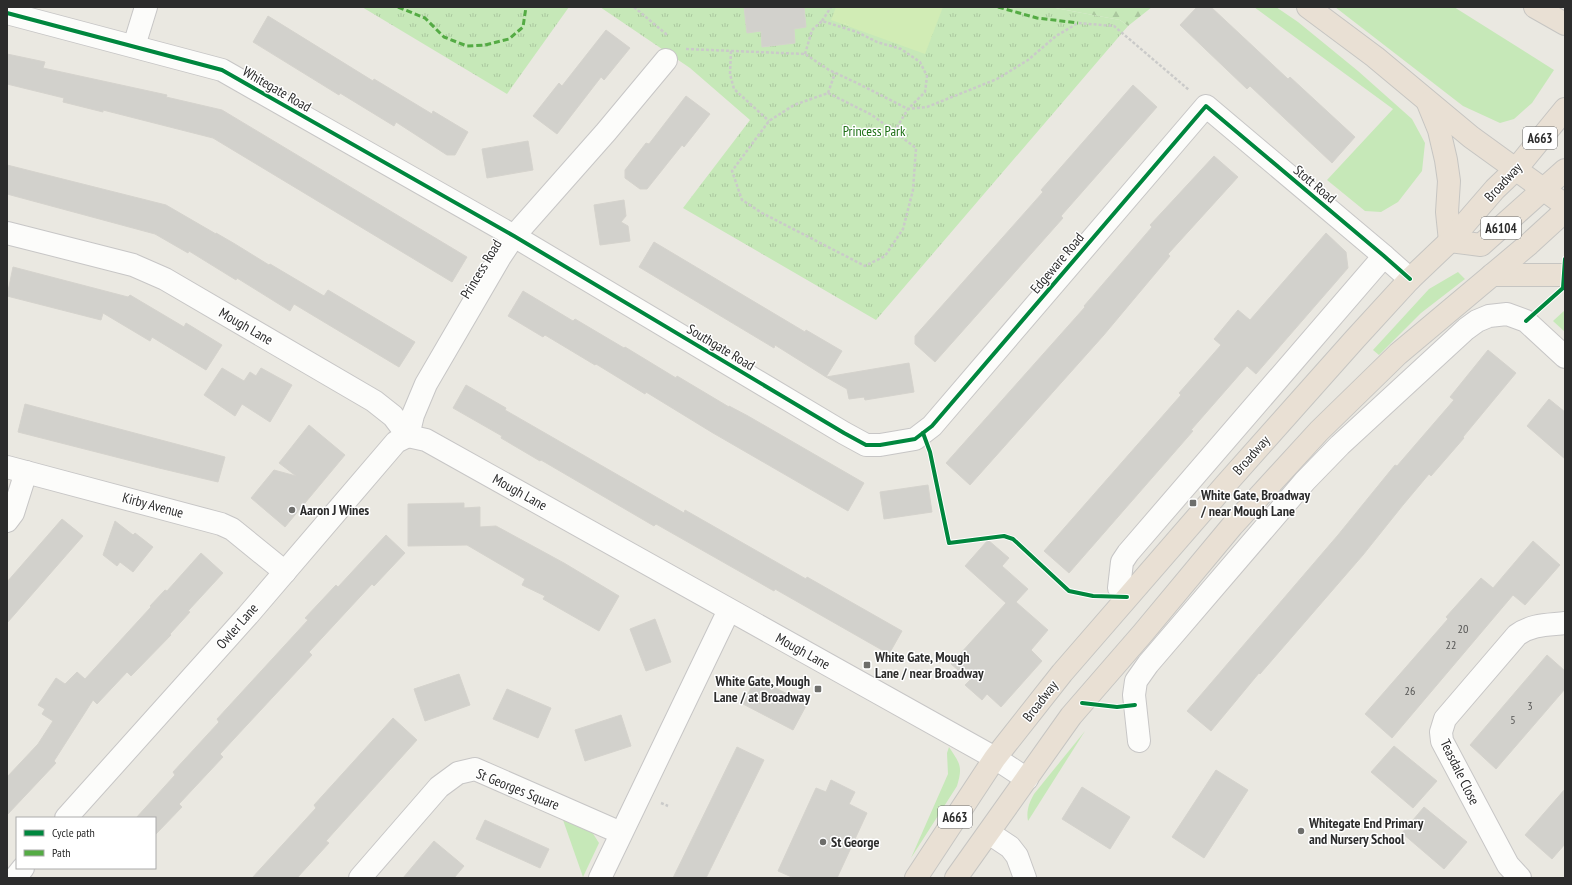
<svg xmlns="http://www.w3.org/2000/svg" width="1572" height="885" font-family="'PT Sans Narrow',sans-serif">
<style>
.grass{fill:#c6e8b8}
.forest{fill:url(#forest-firs)}
.park{fill:url(#park-tufts)}
.pitch{fill:#d1ecb5}
.building{fill:#d2d1cc;stroke:#d5d3cd}
.lines{fill:none;stroke-linecap:round;stroke-linejoin:round}
.minor-casing{stroke:#c7c6c6;stroke-width:24}
.highway-casing{stroke:#c6c5c2;stroke-width:24}
.path{stroke:#cacac9;stroke-width:2.5;stroke-dasharray:3 2;stroke-linecap:butt}
.minor{stroke:#fcfcfa;stroke-width:22}
.highway{stroke:#e9e0d4;stroke-width:22}
.quiet{stroke:#54ab44;stroke-width:3;stroke-dasharray:6 3;stroke-linecap:butt}
.cycleway-casing{stroke:#fff;stroke-width:6}
.cycleway{stroke:#00873e;stroke-width:4}
.poi-dot{fill:#6e6e6b;stroke:#fff;stroke-width:1.5}
.labels{text-anchor:middle;dominant-baseline:central;stroke-width:3;stroke-linejoin:round;paint-order:stroke}
.number-label{font-size:12px;fill:#565655}
.shield{fill:#fff;stroke:#6b6b6b;stroke-width:1}
.shield-label{font-size:13px;font-weight:bold;fill:#2c2c2c}
.street-label{font-size:14px;fill:#2c2c2c;stroke:#fff}
.park-label{font-size:14px;fill:#1d6f15;stroke:#fff}
.poi-label{font-size:14px;font-weight:bold;fill:#2c2c2c;stroke:#fff;text-anchor:start}
</style>
<defs>
<pattern id="forest-firs" width="22" height="20" patternUnits="userSpaceOnUse"><rect width="22" height="20" fill="#c6e8b8"/><path d="M5 1l3.5 6h-7zM16 11l3.5 6h-7z" fill="#aac79e"/></pattern>
<pattern id="park-tufts" width="24" height="20" patternUnits="userSpaceOnUse"><rect width="24" height="20" fill="#c6e8b8"/><path d="M3 7l-1-3M5 7V3M7 7l1-3M15 17l-1-3M17 17v-4M19 17l1-3" fill="none" stroke="#aac79e"/></pattern>
</defs>
<rect width="100%" height="100%" fill="#eae8e1"/>
<g class="grass">
<polygon points="1254,7 1276,7 1298,22 1358,71 1412,119 1425,143 1422,171 1398,202 1381,212 1365,211 1327,180 1393,109"/>
<polygon points="1335,7 1454,7 1554,70 1532,103 1514,119 1500,123 1463,106"/>
<polygon points="1458,272 1465,279 1421,313 1379,355 1373,350 1429,289"/>
<polygon points="1565,310 1565,332 1553,321"/>
<path d="M1085 731 1028 821C1026 811 1029 803 1034 794Z"/>
<path d="M949 747C960 764 963 766 957 786L911 858 948 774 947 753Z"/>
<polygon points="563,820 590,829 599,843 583,877"/>
</g>
<polygon class="forest" points="1050,7 1152,7 1128,26 1120,20"/>
<g class="park">
<polygon points="362,7 569,7 507,94"/>
<polygon points="600,7 1050,7 1120,20 1128,26 876,320 683,208 750,120 690,68"/>
</g>
<polygon class="pitch" points="836,7 943,7 925,54 831,20"/>
<g class="building">
<polygon points="744,7 804,7 806,27 794,29 795,43 762,47 761,31 747,33"/>
<polygon points="1197,7 1211,7 1288,79 1290,77 1355,137 1332,163 1250,86 1247,89 1180,25"/>
<polygon points="268,16 373,81 374,79 432,114 433,111 468,132 455,155 447,155 396,122 394,126 340,93 339,95 253,42"/>
<polygon points="606,30 630,48 604,80 601,77 557,134 533,116 559,83 562,86"/>
<polygon points="7,54 45,62 43,68 167,95 166,97 222,110 467,257 452,282 213,138 103,110 103,112 63,102 64,98 7,84"/>
<polygon points="1133,85 1157,107 1061,216 1063,218 935,362 915,344 915,336 1043,192 1041,190"/>
<polygon points="686,96 710,114 684,147 682,145 647,189 640,189 625,178 625,170 646,143 649,144"/>
<polygon points="528,141 533,170 487,178 482,149"/>
<polygon points="1214,156 1238,177 1168,254 1170,256 1103,336 970,485 946,463 1085,307 1084,306 1152,227 1150,225 1164,210"/>
<polygon points="7,165 166,205 216,234 216,233 235,244 269,265 270,264 324,296 328,290 415,342 399,367 294,304 290,311 237,278 236,280 189,251 188,253 155,234 7,194"/>
<polygon points="624,200 626,216 621,222 628,226 630,241 600,245 594,205"/>
<polygon points="1326,233 1346,252 1348,268 1256,374 1247,366 1191,430 1193,431 1069,573 1044,551 1181,395 1179,393 1221,345 1214,339 1238,310 1250,320"/>
<polygon points="654,242 805,332 806,330 842,351 826,377 775,345 774,348 639,267"/>
<polygon points="13,267 128,297 130,295 184,327 186,323 222,345 206,370 152,337 150,341 103,313 101,320 7,296"/>
<polygon points="523,291 573,321 575,319 624,348 625,347 676,378 677,376 729,407 729,406 748,416 864,483 848,511 713,433 646,392 645,394 596,364 595,365 545,335 543,337 508,316"/>
<polygon points="1488,350 1516,373 1463,437 1464,438 1431,476 1429,474 1403,505 1363,555 1260,674 1259,673 1211,731 1187,711 1338,535 1395,465 1397,466 1454,400 1450,397"/>
<polygon points="909,363 914,392 865,400 864,397 849,399 847,389 826,377"/>
<polygon points="222,368 244,381 250,372 256,376 261,368 292,385 270,422 242,404 235,416 204,395"/>
<polygon points="466,385 506,408 505,410 684,513 685,510 806,579 807,577 902,631 889,654 775,589 774,591 656,524 654,526 541,460 540,461 501,438 502,436 453,408"/>
<polygon points="1549,399 1565,412 1565,459 1527,426"/>
<polygon points="25,404 225,457 218,482 159,468 18,432"/>
<polygon points="309,425 345,455 285,527 251,498 274,470 296,476 279,463"/>
<polygon points="928,485 932,512 884,519 880,492"/>
<polygon points="464,503 464,508 480,507 480,527 496,526 564,563 619,596 599,631 543,599 545,596 522,585 525,579 467,545 408,546 408,504"/>
<polygon points="62,519 83,536 7,623 7,582"/>
<polygon points="115,521 133,535 135,533 153,547 133,572 120,562 117,566 103,555"/>
<polygon points="386,535 405,553 374,586 372,584 309,652 312,655 220,754 223,757 179,804 182,807 155,835 155,818 136,818 175,775 173,772 219,722 217,719 308,620 305,618 336,585 338,587"/>
<polygon points="988,540 1009,558 1002,566 1028,589 1016,602 1048,630 1031,650 1042,661 1001,707 987,694 982,700 965,685 970,680 951,664 1006,603 965,566"/>
<polygon points="1533,541 1560,565 1525,605 1513,595 1392,738 1365,714 1448,619 1446,617 1481,578 1493,588"/>
<polygon points="201,553 223,573 188,611 190,612 170,634 171,635 131,676 127,672 97,704 93,700 54,761 56,763 7,815 7,777 38,744 53,721 42,714 45,709 38,705 56,678 65,684 77,672 85,679 151,607 150,606 165,590 167,591"/>
<polygon points="655,619 671,662 646,671 630,629"/>
<polygon points="1547,655 1565,671 1565,689 1496,769 1470,745"/>
<polygon points="459,674 470,705 425,721 414,689"/>
<polygon points="756,678 807,704 793,730 743,704"/>
<polygon points="507,689 551,708 538,738 493,719"/>
<polygon points="621,715 631,746 585,761 575,730"/>
<polygon points="393,718 417,740 326,841 329,843 297,878 252,878 316,808 314,805"/>
<polygon points="1394,746 1437,781 1413,808 1371,772"/>
<polygon points="737,747 764,760 706,878 673,878"/>
<polygon points="1216,770 1248,790 1204,858 1172,837"/>
<polygon points="831,780 855,792 849,804 867,813 837,878 794,878 778,871 816,788 826,792"/>
<polygon points="1082,787 1130,817 1110,849 1062,819"/>
<polygon points="1565,789 1565,844 1552,859 1525,835"/>
<polygon points="1424,807 1467,842 1444,869 1402,833"/>
<polygon points="485,820 549,849 540,868 476,839"/>
<polygon points="434,841 464,866 454,878 403,878"/>
</g>
<g class="lines">
<defs>
<g id="minor">
<polyline points="7,13 222,70 514,236 844,433 866,445 880,445 915,439 932,426 1206,106 1384,256 1410,279"/>
<polyline points="134,46 146,7"/>
<polyline points="7,233 133,265 165,279 374,401 393,416 408,436 426,440 995,758 1027,779"/>
<polyline points="408,436 413,415 426,384 500,257 514,236 606,132 666,60"/>
<polyline points="7,467 221,524 232,529 285,572"/>
<polyline points="7,521 13,513 26,472"/>
<polyline points="1127,597 1119,588 1122,562 1128,553 1384,256"/>
<polyline points="1139,741 1134,695 1136,681 1148,664 1305,481 1340,445 1466,329 1477,321 1489,316 1507,314 1526,321 1565,357"/>
<polyline points="66,818 248,615 396,442 408,436"/>
<polyline points="989,833 1010,847 1017,856 1025,878"/>
<polyline points="15,878 23,868"/>
<polyline points="360,878 439,787 458,773 475,769 621,833"/>
<polyline points="600,878 729,610"/>
<path d="M1520 878 1508 865 1442 741 1441 732 1445 719 1517 635C1532 624 1548 625 1565 623"/>
</g>
<g id="highway">
<polyline points="1308,7 1375,57 1471,137 1565,205"/>
<polyline points="1535,7 1565,24"/>
<polyline points="1428,103 1439,130 1446,160 1449,181 1447,212 1450,241"/>
<polyline points="1450,241 1481,245 1565,170"/>
<polyline points="1492,275 1565,275"/>
<polyline points="916,878 995,758 1062,673 1226,484 1355,339 1410,279 1450,241 1495,189 1516,169 1565,109"/>
<polyline points="956,878 1071,716 1143,633 1232,526 1319,431 1398,354 1529,244 1565,211"/>
</g>
</defs>
<use href="#minor" class="minor-casing"/>
<use href="#highway" class="highway-casing"/>
<g class="path">
<polyline points="634,7 666,34 666,37"/>
<polyline points="822,21 831,7"/>
<polyline points="686,49 805,54 829,70 857,83 908,109 927,107 997,79 1028,60 1056,36 1078,23 1114,26 1189,90"/>
<polyline points="731,51 730,74 734,89 769,121"/>
<polyline points="805,54 812,30 822,21 857,32 877,42 901,49 920,62 927,76 925,92 908,109 894,132"/>
<polygon points="828,93 872,115 916,148 913,190 903,229 885,256 865,266 762,213 742,200 732,171 769,121 794,105"/>
<polyline points="828,93 835,73"/>
<polyline points="661,803 668,806"/>
</g>
<use href="#minor" class="minor"/>
<use href="#highway" class="highway"/>
<g class="quiet">
<polyline points="398,7 425,18 444,37 467,46 485,45 509,39 523,27 526,7"/>
<polyline points="998,7 1037,18 1078,23"/>
</g>
<defs>
<g id="cycleway">
<polyline points="7,13 222,70 514,236 844,433 866,445 880,445 915,439 932,426 1206,106 1384,256 1410,279"/>
<polyline points="1526,321 1563,288 1565,259"/>
<polyline points="923,433 930,452 949,543 1004,536 1013,539 1069,591 1093,596 1127,597"/>
<polyline points="1082,703 1117,707 1135,705"/>
</g>
</defs>
<use href="#cycleway" class="cycleway-casing"/>
<use href="#cycleway" class="cycleway"/>
</g>
<g class="poi-dot">
<rect x="1189" y="499" width="8" height="8" rx="2"/>
<circle cx="292" cy="510" r="4"/>
<rect x="863" y="661" width="8" height="8" rx="2"/>
<rect x="814" y="685" width="8" height="8" rx="2"/>
<circle cx="1301" cy="831" r="4"/>
<circle cx="823" cy="842" r="4"/>
</g>
<g class="labels">
<g class="number-label">
<text x="1463" y="628">20</text>
<text x="1451" y="644">22</text>
<text x="1410" y="690">26</text>
<text x="1530" y="705">3</text>
<text x="1513" y="719">5</text>
</g>
<g class="shield">
<rect x="1523" y="127" width="34" height="22" rx="3"/>
<rect x="1481" y="217" width="40" height="22" rx="3"/>
<rect x="938" y="806" width="34" height="22" rx="3"/>
</g>
<g class="shield-label">
<text x="1540" y="138">A663</text>
<text x="1501" y="228">A6104</text>
<text x="955" y="817">A663</text>
</g>
<g class="street-label">
<text transform="translate(277 89) rotate(30)">Whitegate Road</text>
<text transform="translate(1503 182) rotate(-47)">Broadway</text>
<text transform="translate(1315 184) rotate(40)">Stott Road</text>
<text transform="translate(1057 263) rotate(-50)">Edgeware Road</text>
<text transform="translate(481 269) rotate(-59)">Princess Road</text>
<text transform="translate(246 326) rotate(30)">Mough Lane</text>
<text transform="translate(721 347) rotate(31)">Southgate Road</text>
<text transform="translate(1251 455) rotate(-48)">Broadway</text>
<text transform="translate(520 492) rotate(29)">Mough Lane</text>
<text transform="translate(153 505) rotate(15)">Kirby Avenue</text>
<text transform="translate(237 626) rotate(-49)">Owler Lane</text>
<text transform="translate(803 651) rotate(29)">Mough Lane</text>
<text transform="translate(1040 701) rotate(-52)">Broadway</text>
<text transform="translate(1460 772) rotate(64)">Teasdale Close</text>
<text transform="translate(518 789) rotate(22)">St Georges Square</text>
</g>
<g class="park-label">
<text x="874" y="131">Princess Park</text>
</g>
<g class="poi-label">
<text x="1201" y="495">White Gate, Broadway<tspan x="1201" dy="16">/ near Mough Lane</tspan></text>
<text x="300" y="510">Aaron J Wines</text>
<text x="875" y="657">White Gate, Mough<tspan x="875" dy="16">Lane / near Broadway</tspan></text>
<text x="810" y="681" text-anchor="end">White Gate, Mough<tspan x="810" dy="16">Lane / at Broadway</tspan></text>
<text x="1309" y="823">Whitegate End Primary<tspan x="1309" dy="16">and Nursery School</tspan></text>
<text x="831" y="842">St George</text>
</g>
</g>
<rect width="1572" height="885" fill="none" stroke="#2c2c2c" stroke-width="16"/>
<rect x="16" y="817" width="140" height="52" fill="#ffffff" stroke="#ababab"/>
<rect x="24" y="830" width="20" height="6" fill="#00873e" stroke="#ababab"/>
<text x="52" y="837" font-size="12" fill="#2c2c2c">Cycle path</text>
<rect x="24" y="850" width="20" height="6" fill="#54ab44" stroke="#ababab"/>
<text x="52" y="857" font-size="12" fill="#2c2c2c">Path</text>
</svg>
